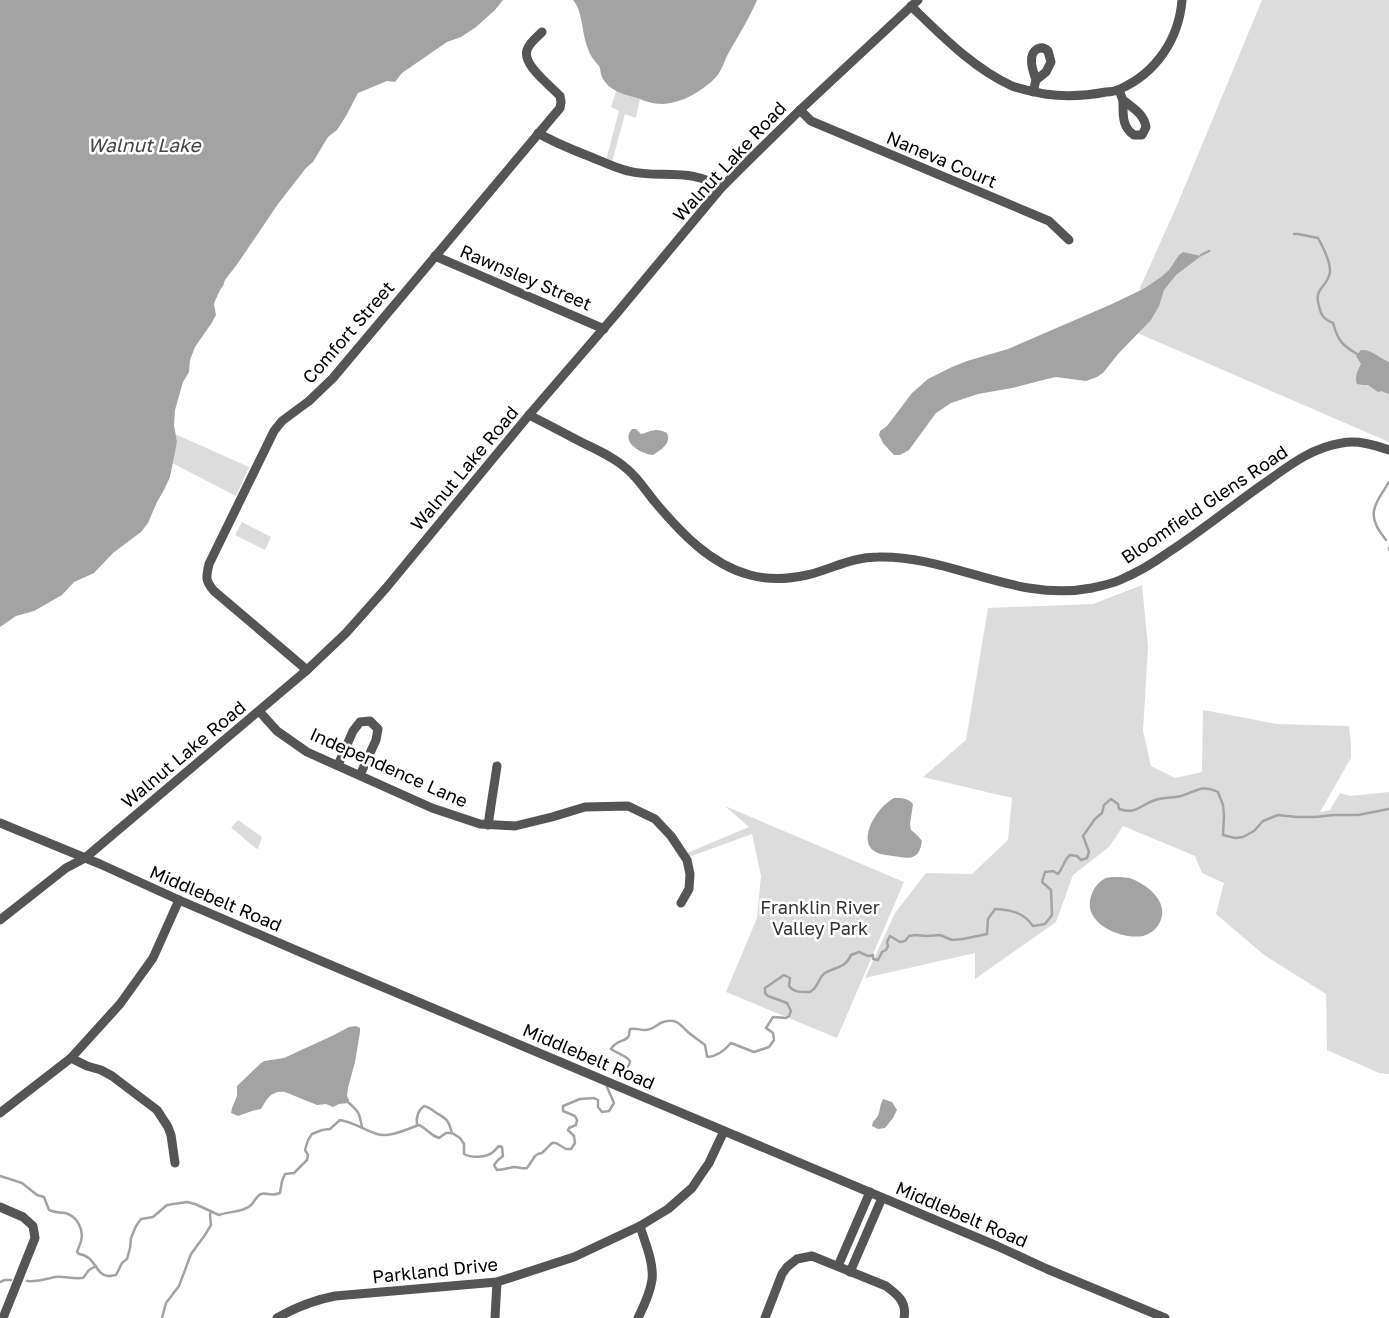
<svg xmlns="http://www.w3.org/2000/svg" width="1389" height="1318" font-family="'Golos Text',sans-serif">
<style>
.green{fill:#dcdcdc}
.water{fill:#a3a3a3}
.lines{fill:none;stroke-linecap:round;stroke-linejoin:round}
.stream{stroke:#a3a3a3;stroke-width:2.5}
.minor{stroke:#555;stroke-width:9}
.labels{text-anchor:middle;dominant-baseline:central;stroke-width:5;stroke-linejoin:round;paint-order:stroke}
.street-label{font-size:18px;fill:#000;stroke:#fff}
.park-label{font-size:18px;fill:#333;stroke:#fff}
.water-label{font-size:19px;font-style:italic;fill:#444;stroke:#fff}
</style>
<rect width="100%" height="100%" fill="#fff"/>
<g class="green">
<polygon points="1262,0 1389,0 1389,442 1126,328 1142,289 1139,290 1175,210"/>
<polygon points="616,91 640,99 636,118 625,114 612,162 606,160 619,111 611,107"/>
<polygon points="175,434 249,467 236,496 172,463 177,442"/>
<polygon points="242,522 271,537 265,550 235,535"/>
<polygon points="1142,585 1148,647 1143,731 1151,766 1175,778 1202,772 1203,710 1277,724 1349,726 1351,744 1351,758 1320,812 1330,810 1340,793 1350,796 1389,792 1389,1074 1379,1073 1327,1050 1326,994 1264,955 1216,914 1224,883 1202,873 1195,856 1123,826 1109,847 1073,875 1056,922 975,979 975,953 865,978 895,913 926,873 972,874 1008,840 1012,798 923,777 966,740 988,608 1093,604"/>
<polygon points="725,806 904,882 837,1038 726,992 757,918 761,876 752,834 689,857 687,853 749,827"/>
<path d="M238 820 262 837 258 849C248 844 241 834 231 828Z"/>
</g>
<g class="water">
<polygon points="0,0 503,0 495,10 476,27 461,37 447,42 402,73 395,82 387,81 358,93 346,116 337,130 328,137 313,162 306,168 278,204 238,263 225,280 223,286 220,290 215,301 214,304 216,315 211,324 195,347 190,360 189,372 183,382 175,410 174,425 177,442 170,477 164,490 157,502 148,523 141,532 113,553 94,573 74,582 62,595 34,611 16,616 0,627"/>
<path d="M573 0H757C749 19 738 36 728 54 724 61 722 71 716 77 704 90 681 104 662 104 653 104 645 101 637 98 623 94 609 91 602 77 600 73 601 70 599 66 592 58 589 54 586 43 582 30 582 10 573 0Z"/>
<polygon points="1183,252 1201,256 1176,275 1164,290 1159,306 1151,320 1118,354 1103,373 1097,377 1086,381 1056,377 1047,379 1012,388 978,394 951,403 936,413 909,450 900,455 894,455 883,443 879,435 880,431 887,426 912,393 928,379 952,367 967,361 1008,349 1112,304 1145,288 1161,277 1169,270 1179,255"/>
<path d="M1361 350C1371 349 1379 358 1389 362V394L1381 391 1378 392 1368 385H1363L1357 384C1354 377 1358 370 1361 364L1356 356Z"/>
<path d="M632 429H636L641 434C652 431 656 427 667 433 671 444 662 449 653 455 641 454 620 442 632 429Z"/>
<path d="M894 798C902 798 908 798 913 804L910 824 911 830 917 835 922 841C921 846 920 852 916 855 910 860 900 857 893 856 889 855 882 855 878 853 863 847 867 831 873 820 878 811 885 803 894 798Z"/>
<path d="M1117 877C1121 877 1125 877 1129 878 1146 883 1170 902 1160 922 1157 929 1150 934 1143 936 1126 939 1100 930 1092 914 1086 902 1093 884 1106 878 1109 877 1114 877 1117 877Z"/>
<path d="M356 1026 360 1028V1032L355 1062 348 1088 347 1096 349 1100V1103L339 1104 333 1107 326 1104 317 1105 285 1092C271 1090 267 1099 261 1109L252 1111 238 1116 231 1113 232 1108 237 1096V1086L260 1064 264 1061 284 1058 334 1035 349 1027Z"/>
<path d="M883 1099 892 1102 897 1110 893 1118 885 1128 878 1129 872 1126 873 1122C882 1113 878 1109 883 1099Z"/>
</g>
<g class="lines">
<g class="stream">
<path d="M1294 234H1298L1318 238C1323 247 1330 260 1330 271 1329 287 1313 287 1319 306 1321 316 1324 319 1333 323 1338 341 1342 345 1357 354"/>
<polyline points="1201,255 1209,251"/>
<path d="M1386 540C1365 515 1374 506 1389 482"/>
<polyline points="1389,548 1389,550"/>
<path d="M619 1077 629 1065 630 1061C625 1055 618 1054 611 1049 617 1039 625 1042 628 1037 630 1035 629 1032 630 1029 636 1028 640 1030 645 1030 653 1030 657 1024 663 1022 678 1018 680 1025 689 1033 694 1037 700 1041 705 1045L707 1056 708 1057C718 1056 725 1050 731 1043L754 1052 769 1047 774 1040 773 1033 766 1028 773 1017 786 1018 789 1016 791 1011 787 1003 768 996 765 993V988L784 975 790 978 789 986C794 993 802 992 810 992 812 990 815 989 816 986 820 981 819 977 825 973 835 967 846 968 851 955L859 952 868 956 873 955V959L878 960 882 952 886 950 888 946 887 942 890 936 900 942 905 941 909 936 916 935 927 936 940 935 952 940 963 939 987 934 988 919 995 909C1011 910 1023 912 1033 926L1045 924 1052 915 1051 890 1042 882 1045 872 1053 871 1058 874C1064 867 1063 861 1070 855L1077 856 1081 860 1087 858 1089 852 1083 836 1095 819 1102 813 1104 805 1111 799 1118 804 1119 809C1136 815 1140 805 1155 800 1163 797 1173 798 1181 796 1197 791 1202 784 1218 792L1223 805 1224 815 1223 835 1235 838 1243 837 1254 831 1263 821 1278 815 1296 817H1316L1333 815H1358L1389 809"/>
<path d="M349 1103C360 1113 359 1113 362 1127"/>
<path d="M417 1125C416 1118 417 1111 424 1106 429 1107 431 1109 435 1112 446 1119 448 1118 452 1133"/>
<path d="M0 1176 22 1183 37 1195 44 1197 49 1210C56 1213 58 1212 65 1213 77 1216 84 1229 81 1241 80 1245 78 1249 77 1252L79 1254C96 1256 95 1275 108 1276 111 1276 114 1275 116 1275L122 1263 127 1259 130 1248 131 1238 136 1226 141 1219 153 1217 167 1205 187 1202 195 1204 219 1215C229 1211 241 1213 250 1206 254 1203 256 1196 261 1194 267 1192 270 1197 280 1193L282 1181 285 1174 294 1173 307 1160 308 1155 305 1150 308 1140 312 1134 322 1130 330 1129 340 1120C353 1122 364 1130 377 1134 390 1138 407 1129 419 1125 428 1129 429 1135 439 1138L446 1133H452L460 1138 464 1144V1154C471 1158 486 1158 493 1152 495 1150 497 1148 499 1146L502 1147 503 1156 498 1160 494 1165 497 1170C503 1170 508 1168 514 1167 519 1167 523 1169 527 1168L535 1156 538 1154 542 1153 552 1143H556L566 1149H571L575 1143 574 1136 568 1130 569 1128 576 1125 577 1120 575 1116 563 1111V1106L580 1099 594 1098 598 1100V1107L602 1112 609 1111 614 1103 607 1087"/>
<path d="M27 1281C37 1282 46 1279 55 1277 64 1276 72 1279 81 1278H83L89 1270 96 1266"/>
<polyline points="0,1282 5,1280 11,1280"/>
<polyline points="162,1318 166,1303 179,1286 191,1254 205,1235 211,1225 210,1215 211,1211"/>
</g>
<g class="minor">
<path d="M911 6C942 36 973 68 1012 86 1023 90 1035 92 1045 94 1066 97 1085 96 1106 92 1111 92 1116 91 1120 89 1156 73 1179 39 1182 0"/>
<path d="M1119 90C1120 94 1123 98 1123 102 1123 115 1122 127 1134 135H1142L1146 127C1144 114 1133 108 1123 100"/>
<path d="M1033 92 1036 80 1046 72 1051 62 1048 51C1045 48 1041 47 1037 49 1027 55 1033 71 1036 80"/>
<polyline points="800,110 811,121 1049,221 1069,240"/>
<path d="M538 133C555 143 573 150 591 157 603 162 615 168 628 171 659 179 693 167 721 188"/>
<polyline points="435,256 604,329"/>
<path d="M529 415C547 424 564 433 581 442 597 450 614 457 627 469 638 478 646 491 655 502 680 532 711 565 750 575 768 580 789 579 807 575 833 569 850 557 878 557 952 555 1015 603 1092 588 1101 586 1111 584 1120 580 1136 573 1152 564 1166 554 1202 531 1234 504 1269 480 1291 464 1314 447 1342 443 1358 440 1374 445 1389 450"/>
<path d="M307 670 214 591C205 581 206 577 209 564L274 431 282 421 309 401 333 378 560 108 561 102 560 96C551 86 522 65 527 50 529 43 537 37 542 32"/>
<polyline points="259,711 277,731 307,752 432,808 480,824 515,826 552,817 585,807 628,806 655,819 671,836 687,860 690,874 689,889 681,903"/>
<polyline points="338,765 353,731 360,722 370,721 378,729 376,740 360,775"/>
<polyline points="0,823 100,864 179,900 314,958 997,1246 1047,1269 1165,1318"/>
<polyline points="488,825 497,766"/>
<polyline points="0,920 66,868 85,858 307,670 346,633 386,588 529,415 617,313 721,188 743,166 800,110 918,0"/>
<polyline points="71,1058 87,1066 101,1070 112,1076 157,1110 168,1127 171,1135 175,1163"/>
<polyline points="0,1113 71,1058 120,1004 153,958 179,900"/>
<polyline points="0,1207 23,1217 33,1226 35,1238 3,1318"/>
<polyline points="838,1266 870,1192"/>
<polyline points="850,1272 882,1198"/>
<path d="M277 1318C296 1307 314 1300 335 1296L497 1282 574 1257 640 1226 668 1209 692 1188 700 1176 709 1163 724 1131"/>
<polyline points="495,1318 497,1282"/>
<path d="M638 1318C644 1306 650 1293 652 1280 654 1262 645 1243 640 1226"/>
<path d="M765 1318 782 1274 787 1267 797 1259 812 1256 886 1286C898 1295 907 1302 904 1318"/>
</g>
</g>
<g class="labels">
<g class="street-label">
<text transform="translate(942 159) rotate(23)">Naneva Court</text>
<text transform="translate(729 161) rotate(-47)">Walnut Lake Road</text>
<text transform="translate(526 277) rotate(23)">Rawnsley Street</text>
<text transform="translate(348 332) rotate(-49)">Comfort Street</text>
<text transform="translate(464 468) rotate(-50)">Walnut Lake Road</text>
<text transform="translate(1204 504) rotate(-34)">Bloomfield Glens Road</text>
<text transform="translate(183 754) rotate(-40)">Walnut Lake Road</text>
<text transform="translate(389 767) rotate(24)">Independence Lane</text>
<text transform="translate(216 898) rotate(23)">Middlebelt Road</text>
<text transform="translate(589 1056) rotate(23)">Middlebelt Road</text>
<text transform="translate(962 1214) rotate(23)">Middlebelt Road</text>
<text transform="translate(435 1270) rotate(-6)">Parkland Drive</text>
</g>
<g class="park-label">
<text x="820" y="907">Franklin River<tspan x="820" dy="21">Valley Park</tspan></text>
</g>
<g class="water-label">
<text x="144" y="144">Walnut Lake</text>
</g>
</g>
</svg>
